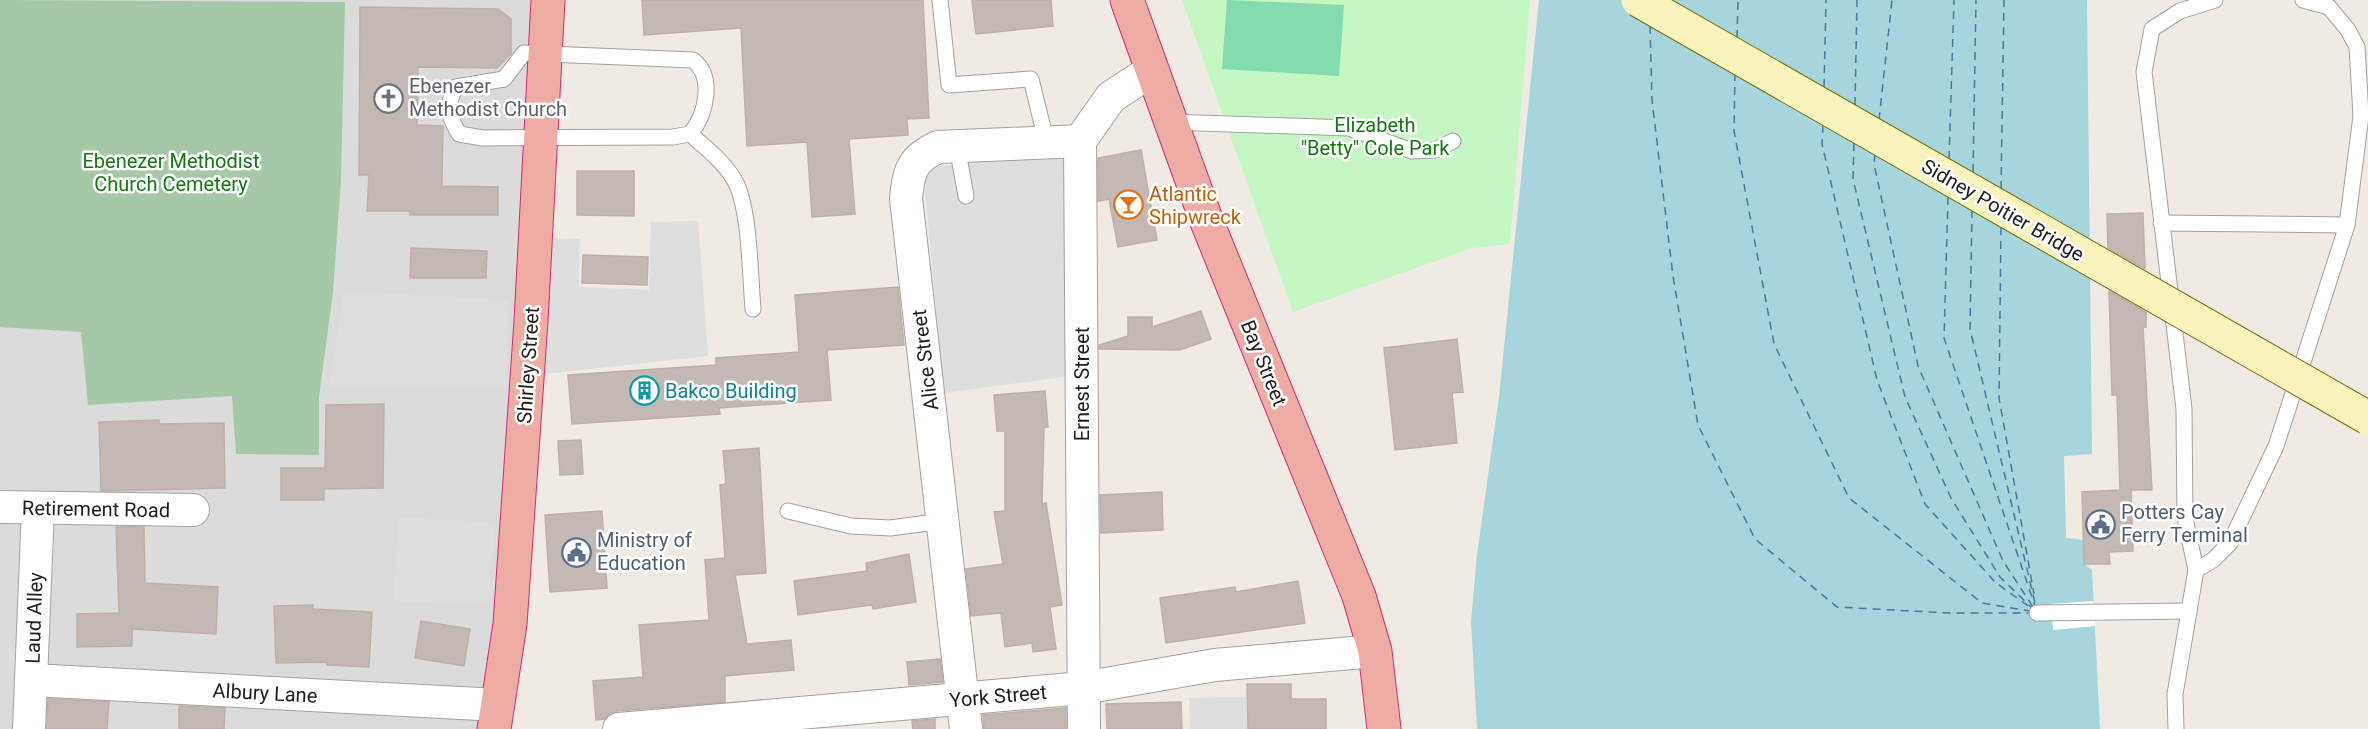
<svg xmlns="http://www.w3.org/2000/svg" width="2368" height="729" font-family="Roboto,sans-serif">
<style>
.residential{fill:#dcdbdb}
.cemetery{fill:#a6c7a8}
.park{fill:#c5f7c3}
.pitch{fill:#85dbb0}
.parking{fill:#dedede}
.water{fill:#a6d5db}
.pier{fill:#fff}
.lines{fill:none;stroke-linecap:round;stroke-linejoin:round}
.ferry{stroke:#487a9b;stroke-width:1.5;stroke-dasharray:8 6;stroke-linecap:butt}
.building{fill:#c3b9b4;stroke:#c0afa7;stroke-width:1.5}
.service-casing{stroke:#a2a2a2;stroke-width:17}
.minor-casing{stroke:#a2a2a2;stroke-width:34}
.trunk-casing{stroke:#d32b77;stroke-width:35}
.service{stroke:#fff;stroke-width:15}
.minor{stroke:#fff;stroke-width:32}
.trunk{stroke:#eeaca4;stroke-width:33}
.secondary-bridge-casing{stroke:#717009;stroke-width:35;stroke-linecap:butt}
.secondary-bridge{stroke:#f7f3ba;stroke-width:33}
.labels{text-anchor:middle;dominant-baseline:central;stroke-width:5;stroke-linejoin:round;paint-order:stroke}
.worship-label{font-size:20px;fill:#5b616d;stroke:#fff;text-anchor:start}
.park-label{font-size:20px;fill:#137810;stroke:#fff}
.food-label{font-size:20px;fill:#c56008;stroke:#fff;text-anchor:start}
.street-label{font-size:20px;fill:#1e1e1e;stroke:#fff}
.culture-label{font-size:20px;fill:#0d838f;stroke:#fff;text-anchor:start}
.service-label{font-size:20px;fill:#4e5e75;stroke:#fff;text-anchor:start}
</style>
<rect width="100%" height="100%" fill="#efeae4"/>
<polygon class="residential" points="0,0 534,0 506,515 479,729 0,729"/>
<polygon class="cemetery" points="0,0 345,2 341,180 333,292 319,397 319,455 236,454 232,396 88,405 81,332 0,327"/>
<polygon class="park" points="1182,0 1530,0 1510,244 1472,248 1293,312"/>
<polygon class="pitch" points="1227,0 1344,5 1339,76 1222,69"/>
<g class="parking">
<polygon points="1064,152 1071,376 944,393 923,168"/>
<polygon points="698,221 708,356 543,374 547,238 580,239 579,287 649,290 651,222"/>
<polygon points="344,291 509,300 505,389 329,388"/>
<polygon points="399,517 496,523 487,605 393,601"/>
<polygon points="1246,697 1247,729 1190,729 1189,698"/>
</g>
<polygon class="water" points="1539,0 2087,0 2092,454 2064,456 2066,538 2083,540 2084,564 2092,570 2100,729 1477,729 1471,621 1477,555 1499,397"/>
<polygon class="pier" points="2093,601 2095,626 2053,630 2051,604"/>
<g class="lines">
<g class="ferry">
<polyline points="1650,26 1652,100 1673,276 1698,425 1755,539 1837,607 1949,613 2030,613"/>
<polyline points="1737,38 1738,0"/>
<polyline points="1735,73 1734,131 1774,344 1849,498 1982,603 2030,611"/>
<polyline points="1824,87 1826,0"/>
<polyline points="1855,105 1857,0"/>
<polyline points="1879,120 1892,0"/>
<polyline points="1823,125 1822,144 1877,380 1925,504 1995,582 2031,608"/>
<polyline points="1854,143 1853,179 1905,397 1951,498 2000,577 2032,608"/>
<polyline points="1875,154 1874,164 1918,366 2003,561 2033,607"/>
<polyline points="1949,159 1954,0"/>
<polyline points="1973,172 1976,0"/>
<polyline points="2001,189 2004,0"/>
<polyline points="1948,197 1944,338 2035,606"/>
<polyline points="1972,210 1970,329 2035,603"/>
<polyline points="2001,227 1999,398 2034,594"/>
</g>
</g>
<g class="building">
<polygon points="642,0 923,0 929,118 907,119 908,135 849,139 855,214 812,217 807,142 747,146 741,28 644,35"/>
<polygon points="972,0 1051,0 1053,26 976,34"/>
<polygon points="360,7 498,9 511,19 511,54 497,68 418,67 417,125 443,126 442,186 498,187 498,215 410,215 410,211 367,211 369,175 359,175"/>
<polygon points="1141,150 1157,240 1118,247 1109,199 1098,201 1098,158"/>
<polygon points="577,171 634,171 634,216 577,215"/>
<polygon points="2143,213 2145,269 2108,248 2107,214"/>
<polygon points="411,248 487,251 486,278 410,278"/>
<polygon points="583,255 648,257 647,285 582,283"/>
<polygon points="898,287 904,345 827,350 831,400 719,408 720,414 572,424 568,375 716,365 716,358 799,352 795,295"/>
<polygon points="2109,291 2146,312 2146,327 2143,327 2152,490 2131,490 2133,551 2109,552 2110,564 2084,564 2082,492 2120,490 2117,395 2112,395"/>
<polygon points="1201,311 1211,339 1180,350 1099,349 1099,345 1128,336 1128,317 1152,317 1152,327"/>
<polygon points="1457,339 1463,392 1452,393 1457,443 1395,450 1384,348"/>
<polygon points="1045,391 1048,427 1044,427 1042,504 1046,503 1062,605 1050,607 1056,649 1033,652 1032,643 1005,647 1001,613 971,616 966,569 1003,564 994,512 1005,511 1005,431 997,431 994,395"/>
<polygon points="384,404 383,488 324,489 324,500 281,500 281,468 325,468 326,405"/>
<polygon points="159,420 159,424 224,423 225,488 101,491 99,422"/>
<polygon points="581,440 583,474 560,475 558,441"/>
<polygon points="759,448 766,573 735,575 747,644 791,640 794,670 725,676 725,702 617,711 605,719 596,720 593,681 643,677 639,625 709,620 705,560 725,558 720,485 726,484 723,451"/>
<polygon points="1162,492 1163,530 1101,533 1100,495"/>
<polygon points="602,511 607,588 550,592 545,515"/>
<polygon points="116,527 144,527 145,583 218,587 216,634 132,629 132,646 77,647 77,614 119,613"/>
<polygon points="909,554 916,602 873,609 872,605 798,615 794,581 867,571 866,563"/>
<polygon points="1298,581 1305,623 1166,643 1160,598 1235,587 1236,592"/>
<polygon points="313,605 313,609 372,612 369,667 327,665 327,662 276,663 274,606"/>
<polygon points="421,621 470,629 464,666 415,658"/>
<polygon points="940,659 943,682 909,685 907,662"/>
<polygon points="1247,684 1291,684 1291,699 1326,699 1326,729 1248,729"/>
<polygon points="48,699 109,702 107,729 47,729"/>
<polygon points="1181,702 1182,729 1107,729 1106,704"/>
<polygon points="179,706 225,708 224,729 179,729"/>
<polygon points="1066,708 1066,729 984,729 983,715"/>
<polygon points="935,719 935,729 913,729 912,721"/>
</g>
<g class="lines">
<defs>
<g id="service">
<polyline points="940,0 949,85 1031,79 1043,128 1053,143"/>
<path d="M524 53 693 60C715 77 706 115 690 134L673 137 483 138 459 134C448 115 445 107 456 87L504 79Z"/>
<polyline points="1170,122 1349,128 1412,151 1435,150 1453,141"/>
<path d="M690 134C707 149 727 164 737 185 750 215 750 275 753 309"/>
<polyline points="957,146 966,196"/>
<polyline points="2161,223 2347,225"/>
<polyline points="788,511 851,526 890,528 943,521"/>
<polyline points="2196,570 2213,560 2230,543 2276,446 2347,225 2361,116 2357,47 2348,30 2329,7 2303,0"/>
<polyline points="2037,613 2188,611"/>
<polyline points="2176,729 2175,694 2196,570 2185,518 2184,409 2144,72 2152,29 2180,11 2215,0"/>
</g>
<g id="minor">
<polyline points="0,507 193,510"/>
<polyline points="32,680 498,705"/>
<polyline points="29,729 38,508"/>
<polyline points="619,729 1083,688 1215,665 1375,651"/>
<path d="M966 729 906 198C909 170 912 159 938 147L1080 141"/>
<polyline points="1084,729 1080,141 1111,97 1151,71"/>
</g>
<g id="trunk">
<polyline points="1127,0 1207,222 1359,596 1375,651 1384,729"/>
<polyline points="494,729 510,624 531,321 548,0"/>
</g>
</defs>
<use href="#service" class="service-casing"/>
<use href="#minor" class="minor-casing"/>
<use href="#trunk" class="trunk-casing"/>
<use href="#service" class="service"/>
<use href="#minor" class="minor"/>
<use href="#trunk" class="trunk"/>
<defs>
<polyline id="secondary-bridge" points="1638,0 2368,418"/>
</defs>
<use href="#secondary-bridge" class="secondary-bridge-casing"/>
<use href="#secondary-bridge" class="secondary-bridge"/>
</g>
<defs>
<symbol id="church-ring" viewBox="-11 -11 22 22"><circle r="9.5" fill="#fff" stroke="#6b7280" stroke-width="1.5"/><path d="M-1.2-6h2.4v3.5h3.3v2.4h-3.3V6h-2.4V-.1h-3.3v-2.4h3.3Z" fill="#6b7280"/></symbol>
<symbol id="bar-ring" viewBox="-11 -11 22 22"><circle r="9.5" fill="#fff" stroke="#e8710a" stroke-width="1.5"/><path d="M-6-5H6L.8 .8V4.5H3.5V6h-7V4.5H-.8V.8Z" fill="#e8710a"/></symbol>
<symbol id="building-ring" viewBox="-11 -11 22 22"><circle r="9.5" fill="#fff" stroke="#0f9aa8" stroke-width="1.5"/><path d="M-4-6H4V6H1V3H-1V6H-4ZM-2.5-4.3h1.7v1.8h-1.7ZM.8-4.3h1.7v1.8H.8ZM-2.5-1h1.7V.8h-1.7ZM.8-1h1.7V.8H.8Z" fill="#0f9aa8"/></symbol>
<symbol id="civic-ring" viewBox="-11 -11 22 22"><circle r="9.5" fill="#fff" stroke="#5c6f8a" stroke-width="1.5"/><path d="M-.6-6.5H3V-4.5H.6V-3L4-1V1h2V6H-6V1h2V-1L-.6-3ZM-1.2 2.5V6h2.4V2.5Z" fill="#5c6f8a"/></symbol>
</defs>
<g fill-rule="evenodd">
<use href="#church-ring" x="372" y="82" width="33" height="33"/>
<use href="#bar-ring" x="1112" y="188" width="33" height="33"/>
<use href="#building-ring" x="628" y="374" width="33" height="33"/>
<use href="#civic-ring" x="2084" y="508" width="33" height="33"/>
<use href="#civic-ring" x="560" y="536" width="33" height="33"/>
</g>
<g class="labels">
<g class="worship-label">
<text x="409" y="86">Ebenezer<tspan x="409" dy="23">Methodist Church</tspan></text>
</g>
<g class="park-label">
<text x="1375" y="125">Elizabeth<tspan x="1375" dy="23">"Betty" Cole Park</tspan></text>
<text x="171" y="161">Ebenezer Methodist<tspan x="171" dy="23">Church Cemetery</tspan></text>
</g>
<g class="food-label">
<text x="1149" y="194">Atlantic<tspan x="1149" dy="23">Shipwreck</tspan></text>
</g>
<g class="street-label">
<text transform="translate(2003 210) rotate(30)">Sidney Poitier Bridge</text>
<text transform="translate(925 360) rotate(-97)">Alice Street</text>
<text transform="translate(1264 363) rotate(68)">Bay Street</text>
<text transform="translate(528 365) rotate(-86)">Shirley Street</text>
<text transform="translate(1082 384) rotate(-90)">Ernest Street</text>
<text transform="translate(96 509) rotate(1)">Retirement Road</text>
<text transform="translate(34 618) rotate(-88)">Laud Alley</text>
<text transform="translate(265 693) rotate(3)">Albury Lane</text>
<text transform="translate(998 696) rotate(-5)">York Street</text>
</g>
<g class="culture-label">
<text x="665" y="391">Bakco Building</text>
</g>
<g class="service-label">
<text x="2121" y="512">Potters Cay<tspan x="2121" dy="23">Ferry Terminal</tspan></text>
<text x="597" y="540">Ministry of<tspan x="597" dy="23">Education</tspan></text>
</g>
</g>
</svg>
